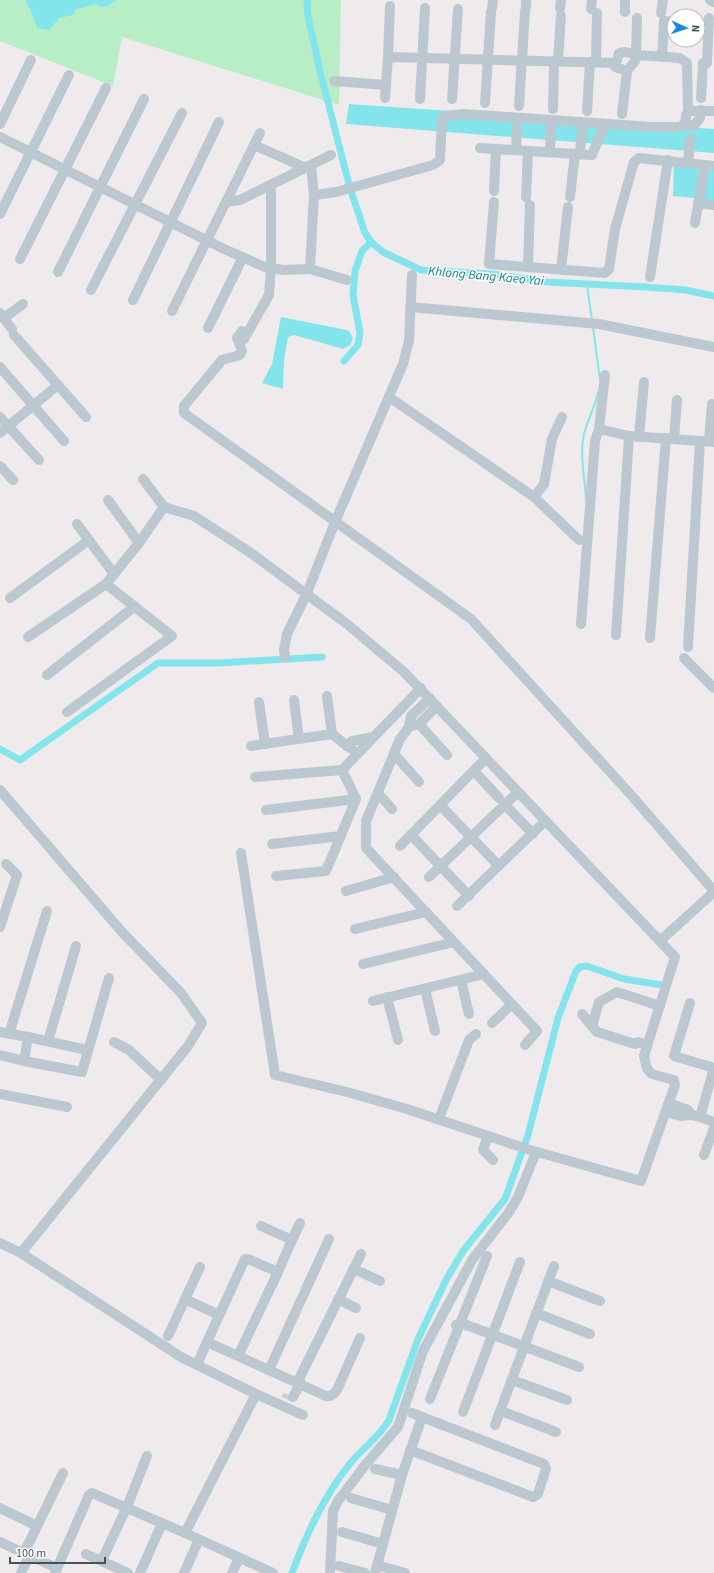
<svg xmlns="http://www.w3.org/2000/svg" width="714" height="1573" font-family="'Source Sans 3',sans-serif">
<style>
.green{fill:#b8eec5}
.water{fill:#84e4ec}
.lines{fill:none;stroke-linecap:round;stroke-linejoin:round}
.stream{stroke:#84e4ec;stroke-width:2}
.canal{stroke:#84e4ec;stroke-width:7}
.minor-tunnel{stroke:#cdcccf;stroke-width:10;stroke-dasharray:10 5;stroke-linecap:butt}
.minor{stroke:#bcc8cf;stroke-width:10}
.labels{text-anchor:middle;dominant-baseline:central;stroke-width:3;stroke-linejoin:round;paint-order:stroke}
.water-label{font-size:13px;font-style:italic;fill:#0c7e87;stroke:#fff}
</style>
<rect width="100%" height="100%" fill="#efebec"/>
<polygon class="green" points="0,0 341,0 339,105 122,37 113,86 0,41"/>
<g class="water">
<polygon points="25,0 117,0 108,6 101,7 97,4 76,9 73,15 59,18 49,30 37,28 31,11"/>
<polygon points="349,104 714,129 714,153 346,124"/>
<polygon points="674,161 714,164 714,200 673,196"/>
<polygon points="281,317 342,329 349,331 353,338 350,345 343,349 294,335 288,337 284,360 283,389 262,383 272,364"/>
</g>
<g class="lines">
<g class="stream">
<polyline points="587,284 592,321"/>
<polyline points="593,327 600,380"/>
<path d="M586 499C585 479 580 459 583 440 585 423 595 409 598 392"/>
</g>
<g class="canal">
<polyline points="307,0 308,16 320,71 350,188 365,233 371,242 383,252 421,270 492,274 547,282 645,287 686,290 714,296"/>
<polyline points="344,361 358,345 360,333 353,295 355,271 362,251 371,242"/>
<polyline points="0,749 20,760 158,663 219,663 322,657"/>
<path d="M292 1573C306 1535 323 1497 349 1465 361 1449 379 1438 389 1420L418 1339 446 1280 463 1251 505 1199 528 1135 558 1018 576 971 580 967 587 966 624 979 662 985"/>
</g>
<polyline class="minor-tunnel" points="286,1399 288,1395"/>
<g class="minor">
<polyline points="710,0 714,2"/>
<polyline points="526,7 526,0"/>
<polyline points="492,8 493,0"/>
<polyline points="560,8 561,0"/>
<polyline points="591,9 592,0"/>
<polyline points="625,12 625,0"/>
<polyline points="661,13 663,0"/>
<polyline points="637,18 636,55 625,52 619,53 615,67 627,71 635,61 636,55 680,58 687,63 688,111"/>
<polyline points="388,57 390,6"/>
<polyline points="662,57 664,21 674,22"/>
<polyline points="558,61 561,15"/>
<polyline points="596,62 597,13"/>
<polyline points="707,63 709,18"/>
<polyline points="334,81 386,85"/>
<polyline points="385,98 388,57 615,63"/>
<polyline points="701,98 703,63"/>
<polyline points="420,99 425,8"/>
<polyline points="452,99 458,9"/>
<polyline points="485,103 491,12"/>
<polyline points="519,106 525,11"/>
<polyline points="553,109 554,61"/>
<polyline points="701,110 700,118 694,126 685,124 686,115 688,111 714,111"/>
<polyline points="587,111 590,62"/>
<polyline points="622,114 627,71"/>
<polyline points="0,124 31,60"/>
<polyline points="0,137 224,249 265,267 283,270 310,269 314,195 336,192 433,165 440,160 442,120 445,116 464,114 652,127 679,127 685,124"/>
<polyline points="254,145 306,168"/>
<polyline points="480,148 592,155 605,124"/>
<polyline points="516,150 517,126"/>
<polyline points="550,152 551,127"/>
<polyline points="580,154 582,128"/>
<polyline points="688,163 690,139"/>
<polyline points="311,166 314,195"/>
<polyline points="494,191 496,149"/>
<polyline points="526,197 528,151"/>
<polyline points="570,197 575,154"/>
<polyline points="226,202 240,200 331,155"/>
<polyline points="494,202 489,264 605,273 609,269 615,229 634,162 639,158 714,166"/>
<polyline points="698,203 714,205"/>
<polyline points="0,214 69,75"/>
<polyline points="695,223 705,165"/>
<polyline points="20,259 106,88"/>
<polyline points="528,267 530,205"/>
<polyline points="310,269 347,280"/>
<polyline points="561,270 568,207"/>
<polyline points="58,272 144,99"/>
<polyline points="650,277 668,160"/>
<polyline points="91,290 182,113"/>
<polyline points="133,300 219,122"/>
<polyline points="410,307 599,324 714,347"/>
<polyline points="172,311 260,133"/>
<polyline points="0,313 12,329"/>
<polyline points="4,318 23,304"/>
<polyline points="208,328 243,257"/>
<polyline points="242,331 237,338 242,351 240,355 222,360 184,406 184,413 471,619 632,796 714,891"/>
<polyline points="14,335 86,417"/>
<polyline points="244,339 269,295 271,268 271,185"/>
<polyline points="0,367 64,441"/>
<polyline points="605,375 599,429 629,436 714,442"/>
<polyline points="389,397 534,497 579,540"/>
<polyline points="0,417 39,460"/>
<polyline points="0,433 58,385"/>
<polyline points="639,437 644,382"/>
<polyline points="674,439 677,400"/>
<polyline points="709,441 712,404"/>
<polyline points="0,466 13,480"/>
<polyline points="143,479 164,507"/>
<polyline points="534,497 544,484 552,439 562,417"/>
<polyline points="108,500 139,543"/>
<polyline points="77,524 114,574"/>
<polyline points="10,598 89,540"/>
<polyline points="581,624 595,441 599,429"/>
<polyline points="616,635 629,436"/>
<polyline points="28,637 106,584"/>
<polyline points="650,638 666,438"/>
<polyline points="688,647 700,441"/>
<polyline points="285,657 284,650 287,634 307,593 335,522 403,364 409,341 412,275"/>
<polyline points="684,658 714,688"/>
<polyline points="47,675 134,607"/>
<polyline points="327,696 332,734"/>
<polyline points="430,698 411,716 409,727 419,724 437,706"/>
<polyline points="294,700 299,739"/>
<polyline points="259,702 265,744"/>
<polyline points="67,712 172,636 106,584 139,543 164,507 194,516 251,553 347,624 404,672 675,957 644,1056 647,1069 652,1074 674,1080 675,1085 641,1181 530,1150 407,1109 347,1092 275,1075 241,853"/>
<polyline points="419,724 447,755"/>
<polyline points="409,727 400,739 366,821 366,848 537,1031 525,1045"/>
<polyline points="251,746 332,734 347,746"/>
<polyline points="352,749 347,746 352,741 373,737"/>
<polyline points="394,754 419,782"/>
<polyline points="474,771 499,798"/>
<polyline points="255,777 342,770 421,688"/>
<polyline points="0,790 122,932 181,993 202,1023 188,1046 21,1253"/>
<polyline points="378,793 392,809"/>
<polyline points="440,805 499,866"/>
<polyline points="509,809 533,834"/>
<polyline points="266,810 356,799"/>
<polyline points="411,835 469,896"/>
<polyline points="272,844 341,836"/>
<polyline points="400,846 486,758"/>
<polyline points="276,876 326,871 356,799 342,770"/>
<polyline points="429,877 518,792"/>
<polyline points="346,891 394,877"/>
<polyline points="457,906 545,821"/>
<polyline points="0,927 17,875 6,864"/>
<polyline points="355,929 426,912"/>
<polyline points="661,940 714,892"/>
<polyline points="363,964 454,942"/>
<polyline points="461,980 469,1014"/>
<polyline points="425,989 435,1031"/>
<polyline points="387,997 398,1040"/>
<polyline points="373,1001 484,974"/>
<polyline points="690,1003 674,1056 714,1068 700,1117 714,1122"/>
<polyline points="582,1014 592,1026"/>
<polyline points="492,1023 512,1004"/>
<polyline points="0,1032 28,1037 24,1061 82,1072 109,978"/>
<polyline points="9,1034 47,911"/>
<polyline points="28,1037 87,1050"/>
<polyline points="48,1041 76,946"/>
<polyline points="114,1042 129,1050 161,1080"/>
<polyline points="647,1045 638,1042 635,1044 597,1032 592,1026 599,1002 617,992 660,1006"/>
<polyline points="0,1055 24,1061"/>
<polyline points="0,1094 67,1107"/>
<polyline points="669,1103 688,1110 692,1115"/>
<polyline points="666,1112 681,1116 692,1115 700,1117"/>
<polyline points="439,1119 469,1040 476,1034"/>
<polyline points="488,1136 483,1150 493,1160"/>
<polyline points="704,1155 714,1128"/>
<polyline points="261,1226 292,1240 278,1272"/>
<polyline points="292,1240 300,1223"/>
<polyline points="0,1243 21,1253 181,1357 256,1394 303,1415"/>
<polyline points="354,1269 380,1281"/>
<polyline points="548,1281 600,1301"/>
<polyline points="185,1299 219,1315"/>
<polyline points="338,1299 356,1308"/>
<polyline points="536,1313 590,1334"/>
<polyline points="456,1325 464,1324 579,1367"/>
<polyline points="168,1336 200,1267"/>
<path d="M238 1356 278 1272 248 1259H245L207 1342 326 1396C331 1397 334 1394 337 1390L360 1338"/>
<polyline points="199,1360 207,1342"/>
<polyline points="269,1370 329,1239"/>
<polyline points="512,1380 567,1400"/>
<polyline points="293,1397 300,1384 300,1377 361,1254"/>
<polyline points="430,1399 487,1256"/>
<polyline points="501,1411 556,1432"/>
<polyline points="463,1412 520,1262"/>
<polyline points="412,1413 422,1417"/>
<polyline points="495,1425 554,1266"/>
<polyline points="375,1469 402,1475"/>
<polyline points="351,1498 392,1510"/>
<polyline points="127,1507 147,1456"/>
<polyline points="0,1508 37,1526"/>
<polyline points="342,1532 383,1544"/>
<polyline points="185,1533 256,1394"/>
<polyline points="0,1542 24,1553"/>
<polyline points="86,1554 128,1573"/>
<polyline points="102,1560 124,1513"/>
<polyline points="377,1565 405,1573"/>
<polyline points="339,1566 365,1573"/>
<polyline points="57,1568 24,1553 63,1473"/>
<polyline points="21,1573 29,1556"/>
<polyline points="55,1573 89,1495 92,1493 185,1533 273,1573"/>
<polyline points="140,1573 160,1528"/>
<polyline points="184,1573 197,1544"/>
<polyline points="232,1573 239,1558"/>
<polyline points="330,1573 333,1511 338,1501 366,1464 398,1427 423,1351 472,1260 509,1212 518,1197 536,1152"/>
<polyline points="375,1573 402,1475 422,1417 544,1464 546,1469 538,1494 533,1497 410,1450"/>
</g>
</g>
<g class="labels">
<g class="water-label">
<text transform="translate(486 276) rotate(5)">Khlong Bang Kaeo Yai</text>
</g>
</g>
<g transform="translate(686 28) rotate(93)"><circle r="19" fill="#ffffff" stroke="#b4babd"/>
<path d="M0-3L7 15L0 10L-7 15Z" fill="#1788dd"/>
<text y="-6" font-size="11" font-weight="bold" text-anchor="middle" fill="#445259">N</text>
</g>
<path d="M10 1557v6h95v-6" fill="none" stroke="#445259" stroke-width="2"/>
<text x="16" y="1557" font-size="12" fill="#445259" stroke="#ffffff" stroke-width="3" paint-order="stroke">100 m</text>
</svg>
